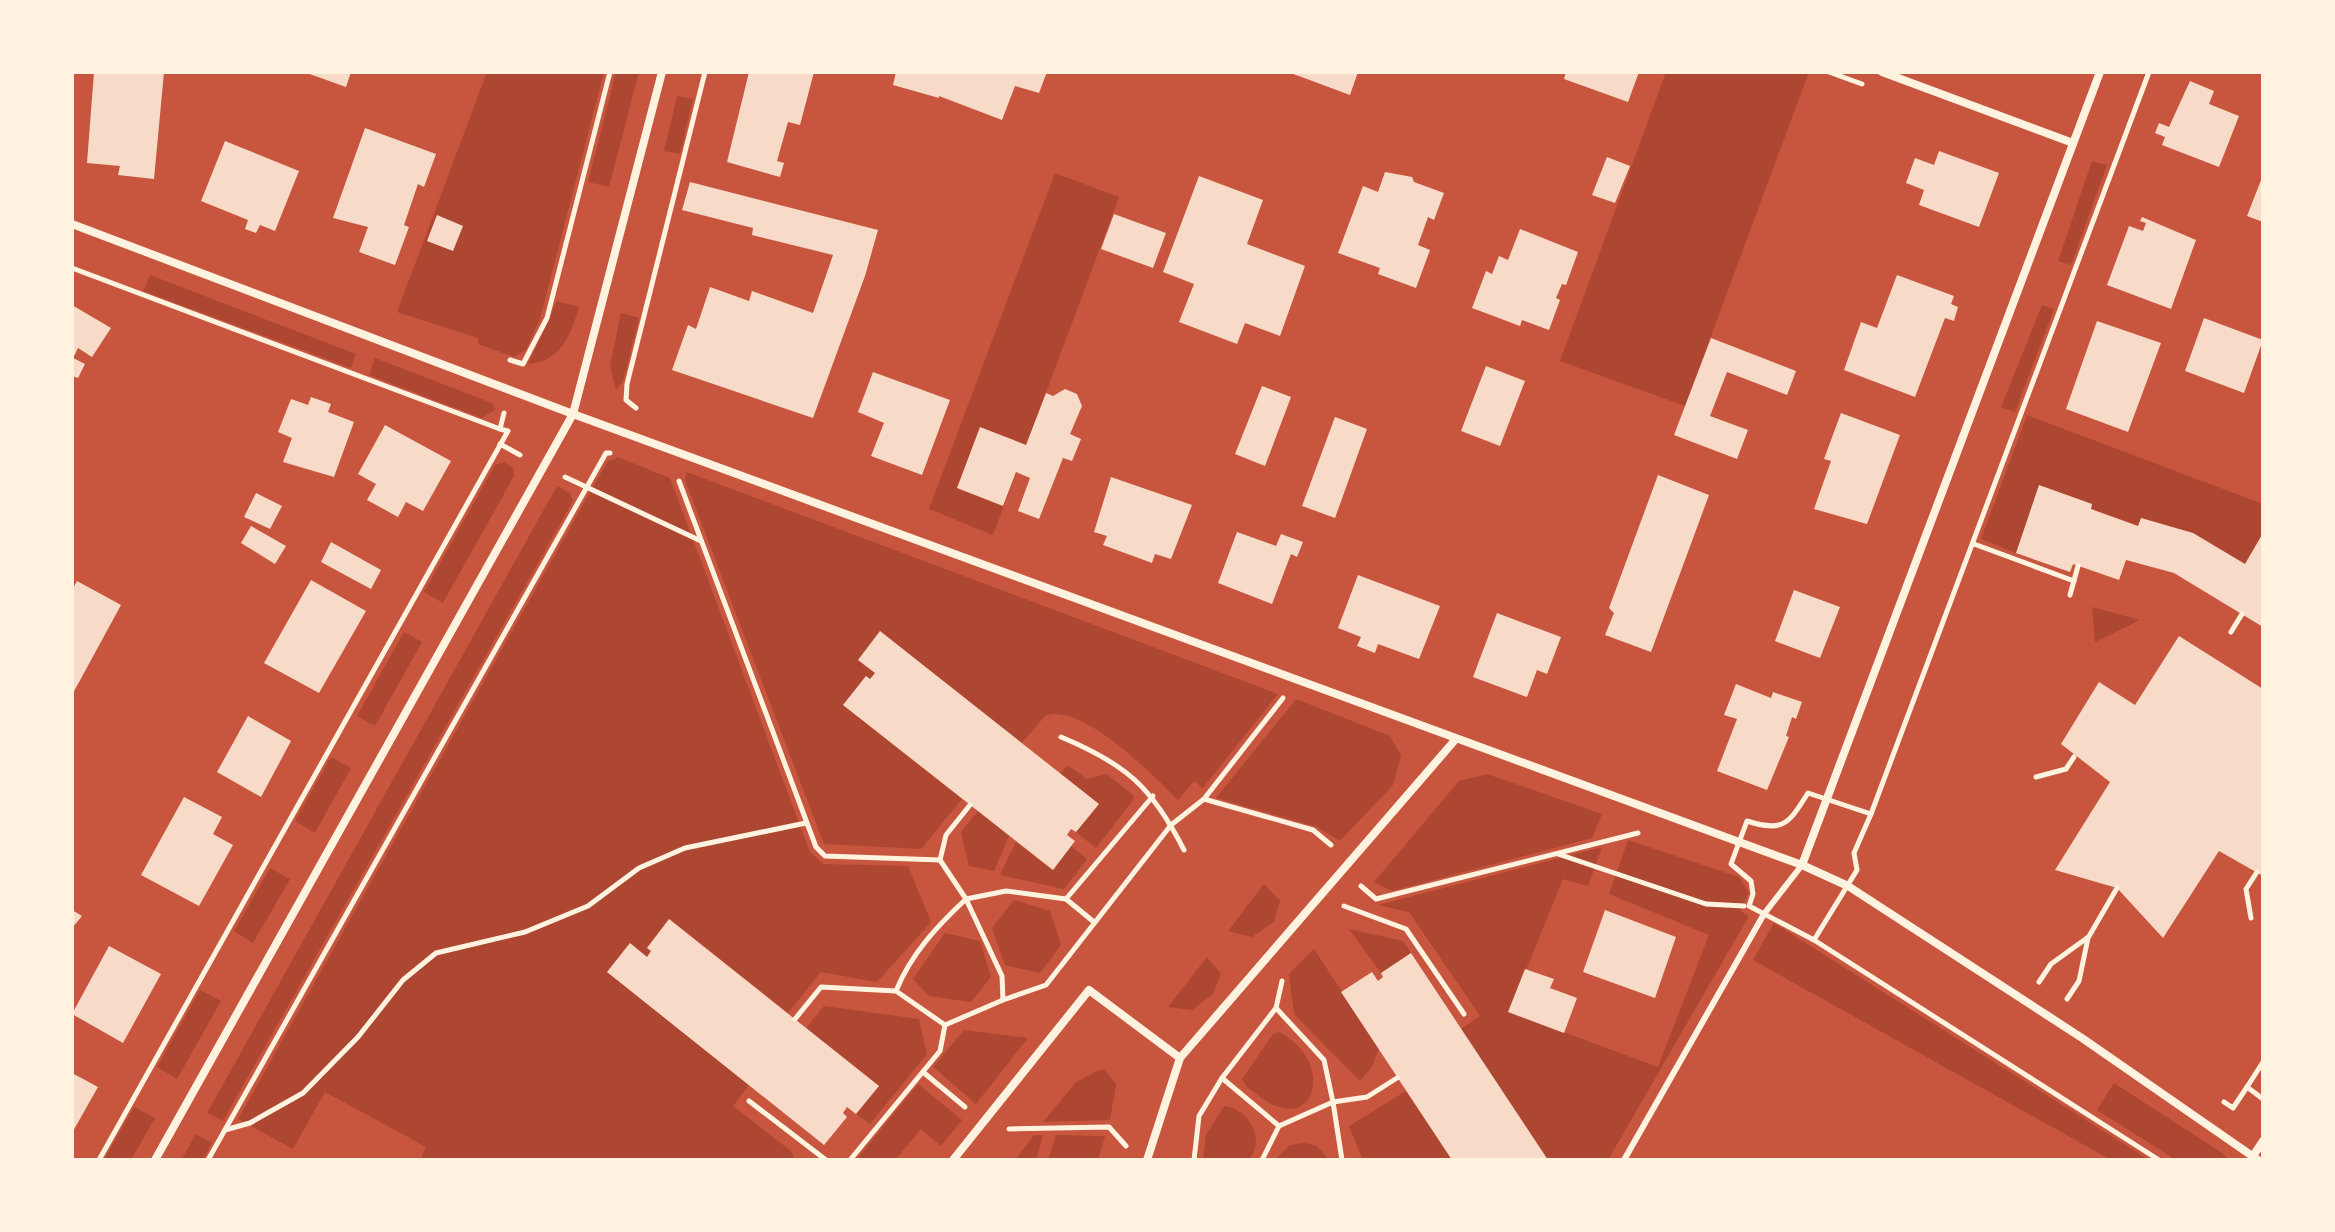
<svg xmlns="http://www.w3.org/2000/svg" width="2335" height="1232" font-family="'Golos Text',sans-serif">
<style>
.green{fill:#ae4732}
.building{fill:#f7dbc8}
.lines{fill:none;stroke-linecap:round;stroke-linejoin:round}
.path{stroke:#fff3e0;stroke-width:5}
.service{stroke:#fff3e0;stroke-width:6}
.minor{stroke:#fff3e0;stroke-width:8}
</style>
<rect width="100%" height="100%" fill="#c8553d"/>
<g class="green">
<polygon points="487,72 604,72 540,319 526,350 514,357 478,344 478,338 397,312"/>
<polygon points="616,72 639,72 609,187 588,182"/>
<polygon points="1666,72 1809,72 1685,406 1560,361"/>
<polygon points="677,96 693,99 680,154 664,151"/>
<polygon points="2092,161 2107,165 2071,265 2058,261"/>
<polygon points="1055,173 1119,197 993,535 929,509"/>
<polygon points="150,275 356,354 351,368 143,291"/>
<path d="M557 301 579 307C571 334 561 362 528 364Z"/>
<polygon points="2042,305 2054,309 2015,412 2001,407"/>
<polygon points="621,313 639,318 623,381 616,390 610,366"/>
<polygon points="375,358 492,403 496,409 482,418 369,375"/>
<polygon points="2027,415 2263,504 2263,533 2245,564 2193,533 2141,518 2138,526 2091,509 2092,504 2040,486 2016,553 1981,539"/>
<polygon points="618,457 670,478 810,852 824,864 908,866 931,922 877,982 821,972 788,1013 670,919 647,947 651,951 647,957 630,944 607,972 749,1085 733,1106 791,1151 795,1160 420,1160 426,1147 325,1092 293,1149 238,1119 607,462"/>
<polygon points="504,462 513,468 514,476 443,603 424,592 495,465"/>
<path d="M687 472 1278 694 1203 788 1194 781 1178 800C1155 777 1081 701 1045 716L1022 743 880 631 858 660 875 673 870 679 866 676 843 705 962 799 921 849 824 844 685 480Z"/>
<polygon points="557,486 570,493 573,501 223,1121 207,1113"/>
<polygon points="2092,607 2140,620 2095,642"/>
<polygon points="404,632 422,642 375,726 357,716"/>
<polygon points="1296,699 1390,736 1401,756 1393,785 1340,841 1317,827 1216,798"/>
<polygon points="331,757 351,768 315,833 295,821"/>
<polygon points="1067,765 1087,779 1107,774 1133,795 1134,799 1096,848 1076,832 1098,804 1060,774"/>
<polygon points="1487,774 1602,814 1592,838 1392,891 1374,882 1459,781"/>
<polygon points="978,811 1009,836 994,871 969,866 961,832"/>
<polygon points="1628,840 1739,877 1749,893 1740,911 1749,916 1608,1160 1548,1160 1461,1029 1480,1016 1409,912 1378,905 1602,847 1588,886 1563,879 1509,1012 1658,1067 1709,935 1609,894"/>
<polygon points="1016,842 1052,870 1071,846 1087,859 1064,889 1000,875"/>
<polygon points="270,868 290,879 253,943 234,931"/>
<polygon points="1264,884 1280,901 1274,922 1252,937 1228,931"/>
<polygon points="1014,900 1050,911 1061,945 1040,973 1005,965 992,928"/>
<polygon points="1774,923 2149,1160 2111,1160 1753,960"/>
<polygon points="1349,929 1403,941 1411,953 1381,973"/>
<polygon points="945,933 980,941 991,977 971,1002 929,996 913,979"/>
<polygon points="1314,949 1379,1048 1372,1067 1360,1081 1294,1014 1289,974"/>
<polygon points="1207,957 1221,974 1213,994 1192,1010 1168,1007"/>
<polygon points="200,990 221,1001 177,1079 157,1067"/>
<polygon points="824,1006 919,1019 927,1054 870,1124 856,1114 878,1085 806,1028"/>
<polygon points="964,1030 1028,1038 976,1104 933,1067"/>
<path d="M1279 1032C1338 1063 1314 1139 1259 1096 1252 1091 1245 1087 1242 1079L1273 1034Z"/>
<polygon points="1099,1070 1105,1070 1116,1084 1110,1120 1043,1122 1076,1082"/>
<polygon points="2114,1083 2222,1153 2230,1160 2176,1160 2097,1110"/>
<polygon points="918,1084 962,1120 941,1146 921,1129 895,1160 856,1160"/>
<polygon points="1406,1091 1452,1160 1363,1160 1349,1126"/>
<path d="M1224 1106C1249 1109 1266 1139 1249 1160H1203L1206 1135Z"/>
<polygon points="134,1107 155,1118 131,1160 104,1160"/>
<polygon points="196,1134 212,1143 203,1160 181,1160"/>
<polygon points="1034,1135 1043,1135 1036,1160 1015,1160"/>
<polygon points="1056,1135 1105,1136 1098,1160 1048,1160"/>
<polygon points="1304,1143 1317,1146 1329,1160 1275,1160 1290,1145"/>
</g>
<g class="building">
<polygon points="94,72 164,72 154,179 118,175 120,166 87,163"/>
<polygon points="304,72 351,72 346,87"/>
<polygon points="749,72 814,72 800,125 788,122 777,161 784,163 780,177 727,162"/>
<polygon points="896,72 1047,72 1039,93 1015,86 1002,120 939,96 939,98 893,85"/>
<polygon points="1288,72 1358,72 1350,95"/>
<polygon points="1566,72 1639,72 1628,102 1564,79"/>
<polygon points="2190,81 2214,91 2209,104 2239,116 2219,167 2162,145 2165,137 2155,133 2159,123 2169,127"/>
<polygon points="365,128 436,154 424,187 418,184 404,225 409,227 395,265 359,252 368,227 333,218"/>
<polygon points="225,141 299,171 275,231 260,225 256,233 245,229 248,220 201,201"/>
<polygon points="1939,151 1999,173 1979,227 1919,205 1924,190 1906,183 1915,158 1934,165"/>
<polygon points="1607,157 1630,166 1615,203 1592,195"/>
<polygon points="1385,172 1412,177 1414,182 1444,193 1434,220 1428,217 1418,245 1430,250 1416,288 1378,274 1380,268 1338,253 1363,186 1378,192"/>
<polygon points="2263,175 2263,222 2247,216"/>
<polygon points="1199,176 1263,200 1247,244 1305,266 1280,336 1245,323 1237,344 1179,322 1194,284 1163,272"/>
<polygon points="690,182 878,230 865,276 813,418 672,370 688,325 696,329 710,287 749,301 752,291 813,313 833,255 752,235 753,228 682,210"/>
<polygon points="1114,214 1166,233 1153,268 1101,249"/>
<polygon points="437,215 463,226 453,251 427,241"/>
<polygon points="2142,217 2196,240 2171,309 2107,285 2129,226 2143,231 2146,223 2140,221"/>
<polygon points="1520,229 1578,252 1566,285 1562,284 1556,298 1560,300 1549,330 1522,320 1520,326 1472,308 1486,271 1492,274 1499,256 1508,260"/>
<polygon points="1897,275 1954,296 1951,304 1958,307 1954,321 1945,318 1915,397 1844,370 1861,322 1877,328"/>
<polygon points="72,305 111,328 92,357 78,348 73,358 85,364 78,378 72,376"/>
<polygon points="2204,318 2263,340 2244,393 2185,371"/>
<polygon points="2097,321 2161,343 2128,432 2066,409"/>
<polygon points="1711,338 1796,371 1787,395 1727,372 1710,416 1748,430 1737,459 1674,435"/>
<polygon points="1486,366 1525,381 1500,446 1461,431"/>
<polygon points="873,372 950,400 922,475 871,456 884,423 858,412"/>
<polygon points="1262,386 1291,397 1265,466 1235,454"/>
<polygon points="1065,389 1077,394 1082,406 1070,434 1081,439 1072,461 1063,458 1039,519 1018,511 1030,478 1016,472 1003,506 957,488 980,427 1026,445 1046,393 1053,396"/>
<polygon points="311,397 331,404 328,412 354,422 334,477 283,462 292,438 278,432 291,399 308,405"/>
<polygon points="1841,413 1900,435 1867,524 1814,509 1831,461 1824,459"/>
<polygon points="1335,417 1367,429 1335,518 1302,506"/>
<polygon points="385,425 451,461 423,511 406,502 398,517 367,500 376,484 358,474"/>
<polygon points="1658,475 1709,495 1651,652 1605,635 1614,613 1609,608"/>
<polygon points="1111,477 1192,505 1171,559 1155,554 1152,563 1103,545 1107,536 1094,532"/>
<polygon points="2039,485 2092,504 2091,509 2138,526 2141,518 2193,533 2245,564 2263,533 2263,627 2174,573 2126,560 2119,580 2073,564 2070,572 2016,553"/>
<polygon points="256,493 282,506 270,529 244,517"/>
<polygon points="251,526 286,546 275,564 241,543"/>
<polygon points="1237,532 1276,546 1281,534 1303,542 1297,557 1291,554 1272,604 1218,583"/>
<polygon points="331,542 381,570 371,589 321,562"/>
<polygon points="1358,575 1440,606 1419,659 1378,644 1375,653 1357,646 1361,637 1338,628"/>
<polygon points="311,580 366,611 319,693 264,663"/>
<polygon points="77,581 121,605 72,695 72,590"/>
<polygon points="1794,590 1840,607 1820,658 1775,641"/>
<polygon points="1497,613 1561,637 1547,674 1537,670 1527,697 1473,677"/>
<polygon points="880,631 1099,804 1076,832 1071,829 1067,835 1075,841 1053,870 843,705 866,676 870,679 875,673 858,660"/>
<polygon points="2179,636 2263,689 2263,876 2219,851 2163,938 2117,888 2055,870 2110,782 2061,744 2099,682 2135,705"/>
<polygon points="1736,684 1771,698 1773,692 1802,702 1796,719 1792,717 1786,736 1789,737 1767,790 1717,771 1737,719 1724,715"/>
<polygon points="248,716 291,741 261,797 217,772"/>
<polygon points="184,797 222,817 213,834 233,845 199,906 141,875"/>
<polygon points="72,910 82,916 72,928"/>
<polygon points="1605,910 1676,937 1655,998 1583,972"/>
<polygon points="669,919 879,1086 856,1114 847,1107 843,1113 847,1117 824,1145 607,972 630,943 647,957 651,951 647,948"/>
<polygon points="109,946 161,974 123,1043 72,1014"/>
<polygon points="1411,953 1548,1160 1452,1160 1341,992 1372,972 1378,981 1383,977 1381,973"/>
<polygon points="1525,969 1554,979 1550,988 1577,998 1564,1033 1508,1012"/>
<polygon points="72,1073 98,1087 72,1133"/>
</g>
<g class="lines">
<g class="path">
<polyline points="1829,72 1862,84"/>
<polyline points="72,268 500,429"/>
<polyline points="510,360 523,364 547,318 610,72"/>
<polyline points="636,408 626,400 627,384 705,72"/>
<polyline points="500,444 520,455"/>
<polyline points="565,477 701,541"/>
<polyline points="679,481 816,847 825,856 940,860 966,899 1006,891 1066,899 1094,922"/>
<polyline points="1974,544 2074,581"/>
<polyline points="2070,595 2078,566"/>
<polyline points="2231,632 2242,614"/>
<path d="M1061 737C1126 764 1152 787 1184 850"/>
<polyline points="2036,777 2066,769 2074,757"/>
<path d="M1808 793 1871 814 1854 853 1857 870 1814 940 1749 906 1753 894 1751 881 1731 864 1747 821C1784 833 1789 823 1808 793Z"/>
<polyline points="1204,799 1313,830 1331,845"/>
<polyline points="1871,814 2149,72"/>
<polyline points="1558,854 1706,904 1744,906"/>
<polyline points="940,860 946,835 970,805"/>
<polyline points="1361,886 1376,899 1638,833"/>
<polyline points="1066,899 1153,796"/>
<polyline points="1344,906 1406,929 1464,1014"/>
<polyline points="2251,918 2246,889 2257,872"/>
<polyline points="1814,940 2159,1160"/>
<polyline points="2039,982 2051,964 2087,938"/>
<polyline points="2067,999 2079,981 2088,938 2117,888"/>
<polyline points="1003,1000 1046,985 1171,825 1204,799 1283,698"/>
<polyline points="1276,1008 1222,1078 1279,1126"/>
<polyline points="795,1019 821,987 896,991 945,1025"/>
<polyline points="923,1072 965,1107"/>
<polyline points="2247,1087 2263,1062"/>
<polyline points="749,1101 826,1160"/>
<polyline points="2224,1102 2233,1108 2247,1087 2263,1099"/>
<polyline points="1009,1129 1109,1127 1126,1146"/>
<polyline points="225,1130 250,1123 303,1093 358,1037 403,980 436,953 525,932 588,906 639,868 685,848 806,823"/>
<polyline points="99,1160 508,431 500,429 504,413"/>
<polyline points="208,1160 606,453 610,453"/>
<path d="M850 1160 940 1051 945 1025 1003 1000 1002 976 966 899C937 926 911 954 896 991"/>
<polyline points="1194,1160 1199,1116 1222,1078"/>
<polyline points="1262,1160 1279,1126 1333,1102 1324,1060 1276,1008 1282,981"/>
<polyline points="1342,1160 1333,1102 1367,1097 1397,1078"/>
</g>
<polyline class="service" points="1624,1160 1764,914 1802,865"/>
<g class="minor">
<polyline points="1882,72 2073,143"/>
<polyline points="72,224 573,414 1802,865 1848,886 2082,1038 2258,1160"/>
<polyline points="1802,865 2100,72"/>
<polyline points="2253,1156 2263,1141"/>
<polyline points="155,1160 573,414 662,72"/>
<polyline points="953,1160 1089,990 1180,1058"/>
<polyline points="1147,1160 1180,1058 1455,740"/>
</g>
</g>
<rect width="2335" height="1232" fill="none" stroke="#fff3e0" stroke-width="148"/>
</svg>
